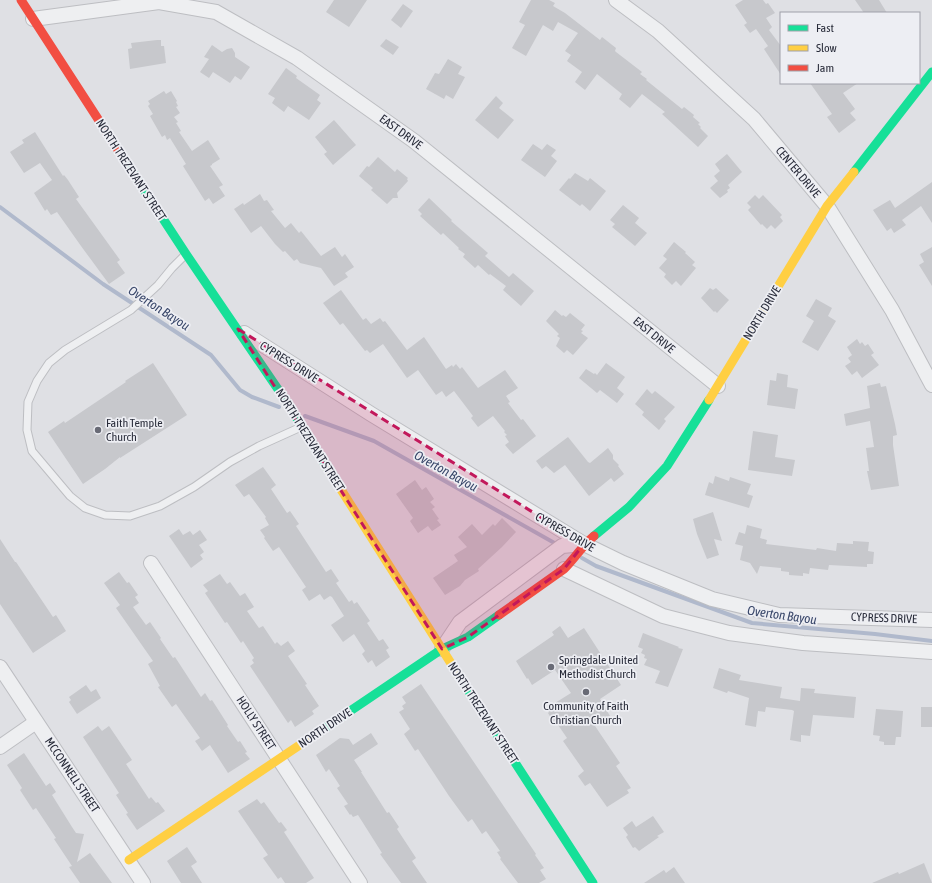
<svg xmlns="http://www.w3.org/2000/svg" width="932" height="883" font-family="'Asap Condensed',sans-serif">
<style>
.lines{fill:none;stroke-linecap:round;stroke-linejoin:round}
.stream{stroke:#b0b9cc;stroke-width:4}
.building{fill:#c7c8cc}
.lane-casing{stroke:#bdbec2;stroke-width:9}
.street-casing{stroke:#bdbec2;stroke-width:16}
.lane{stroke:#eeeff1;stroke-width:7}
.street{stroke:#eeeff1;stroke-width:14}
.fast{stroke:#16e098;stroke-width:9}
.slow{stroke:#ffcf43;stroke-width:9}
.jam{stroke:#f24e42;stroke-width:9}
.marked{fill:#c2185b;fill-opacity:0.2;stroke:#c2185b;stroke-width:3;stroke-dasharray:8 5;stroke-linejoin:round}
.poi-dot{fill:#696b76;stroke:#edeef3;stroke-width:1.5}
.labels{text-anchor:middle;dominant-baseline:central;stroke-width:3.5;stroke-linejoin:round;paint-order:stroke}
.street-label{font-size:12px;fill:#292c3a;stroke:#edeef3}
.poi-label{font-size:12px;fill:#292c3a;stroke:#edeef3;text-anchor:start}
.water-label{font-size:13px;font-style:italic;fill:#384669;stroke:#edeef3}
</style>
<rect width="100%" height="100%" fill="#dfe0e4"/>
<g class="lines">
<g class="stream">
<polyline points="0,207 103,284 211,355 240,390 252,397 279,407"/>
<polyline points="305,416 374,441 558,545"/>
<polyline points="582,558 596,566 752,623 875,634 932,641"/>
</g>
</g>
<g class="building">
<polygon points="334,0 367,0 349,27 326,12"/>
<polygon points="531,0 549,0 555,3 553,6 565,13 600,40 602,37 616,48 615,51 616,52 642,72 640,74 647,79 646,80 682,109 684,107 694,115 693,117 700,123 698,124 701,127 700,128 708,136 698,147 662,114 665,112 642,94 630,108 619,99 622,94 597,74 585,90 575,82 582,72 567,61 571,55 565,51 578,33 558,22 553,31 543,25 526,56 512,48 525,25 519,22"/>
<polygon points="743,0 763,0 766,4 768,3 775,13 766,18 772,27 769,30 781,46 781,75 764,49 768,46 756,29 750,33 744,25 747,23 735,5"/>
<polygon points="855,0 879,0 887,13 864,13"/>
<polygon points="403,4 413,11 401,28 391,20"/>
<polygon points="386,39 399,47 393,55 380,46"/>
<polygon points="157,40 161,40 161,46 164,46 166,63 130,69 128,49 132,48 131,43"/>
<polygon points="212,45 222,52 227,49 232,48 235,53 235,57 250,67 241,80 235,76 230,83 213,72 209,78 200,72 209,59 204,57"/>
<polygon points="448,59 462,67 458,74 465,77 453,99 446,95 444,99 426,89 435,73 439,74"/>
<polygon points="286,68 297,76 296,78 320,95 317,100 321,103 309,120 288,106 284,112 272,103 275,98 268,94"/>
<polygon points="810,83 858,83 843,93 855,109 850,113 856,120 839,133 827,117 832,114"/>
<polygon points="164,91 166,94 171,91 177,101 176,102 178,106 176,107 180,113 174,117 178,122 176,123 181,131 179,132 192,151 208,140 220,159 212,164 212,165 210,166 223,185 219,187 225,196 213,204 209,198 205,201 183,166 186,164 170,138 167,140 165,135 162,137 150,116 153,114 148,106 150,104 148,101"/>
<polygon points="496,96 503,103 499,108 514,120 498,139 475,120"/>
<polygon points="334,120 356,145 333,165 324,154 327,152 315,137"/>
<polygon points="35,132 63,176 64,175 68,180 79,197 76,199 120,260 117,262 125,273 109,284 81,246 57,212 51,215 47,209 45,211 34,193 52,180 40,163 24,173 10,152 24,143 22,140"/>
<polygon points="533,144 542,150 547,144 556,150 551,156 557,161 545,177 521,160"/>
<polygon points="727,154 742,172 728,185 730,188 727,190 728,192 720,198 710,188 718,181 714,176 720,171 715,164"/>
<polygon points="378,157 395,172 397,169 408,178 407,179 408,181 397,193 398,198 393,198 387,204 371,190 373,188 359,176 367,166 369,167"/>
<polygon points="575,173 588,181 590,178 606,191 590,211 582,204 580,206 559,190 569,178 570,179"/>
<polygon points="932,182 932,223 921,206 902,220 906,225 894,233 891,228 887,231 873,210 890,200 895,208"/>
<polygon points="260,194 264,201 267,200 274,210 271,211 285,228 291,223 299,233 301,231 321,256 335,247 342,257 345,254 354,267 345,273 348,277 334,286 321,268 300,263 297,259 294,261 285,251 283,252 275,244 261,226 251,233 234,209 243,203 244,205"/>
<polygon points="755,195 759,199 763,195 782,215 780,217 783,221 775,229 771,225 767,229 762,224 761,225 748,210 751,207 747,203"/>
<polygon points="429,198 452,220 451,221 488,253 485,256 509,277 513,273 534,291 521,306 503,290 506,286 490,274 489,275 478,265 475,268 463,257 465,254 458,249 459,248 443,233 441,235 420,216 422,214 418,210"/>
<polygon points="623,205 639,218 635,223 647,233 635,246 612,227 615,224 610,220"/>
<polygon points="674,242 686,252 685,253 695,262 692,265 696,268 681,286 676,281 672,285 664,277 666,274 659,268 667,259 663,256"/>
<polygon points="932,247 932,286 919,265 924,262 920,254"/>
<polygon points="710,288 713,290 716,288 729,300 717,313 715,311 714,312 701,298"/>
<polygon points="341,290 363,320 366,318 371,324 380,318 383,322 385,321 407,350 424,337 446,369 452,365 453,367 456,364 460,369 462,367 478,388 505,370 518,388 506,396 510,402 508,403 521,420 523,419 536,436 513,454 505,445 509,442 505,436 507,435 504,432 505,431 493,416 478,427 471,418 473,416 454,391 446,397 442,391 436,395 418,370 407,378 383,344 370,353 367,350 365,351 343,323 340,325 323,303"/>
<polygon points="816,299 832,308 828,316 836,321 818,351 802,342 814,321 806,316"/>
<polygon points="555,310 562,316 563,315 566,317 570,313 585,325 581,330 583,331 581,333 588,338 573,355 567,350 564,353 556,346 560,338 557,336 559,334 546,321"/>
<polygon points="857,339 860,344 862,342 865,346 868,344 874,353 871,355 879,365 862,378 857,371 852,375 845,366 851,362 848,358 852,355 847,347"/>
<polygon points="153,363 187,415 120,458 120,457 105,469 83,484 48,432 64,421 65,423 126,382 125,381"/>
<polygon points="606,363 625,377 617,388 624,394 617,403 600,390 597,393 579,378 586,369 594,374 595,373 597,375"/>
<polygon points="777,373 788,375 787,387 798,389 795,409 767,405 770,380 776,381"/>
<polygon points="880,383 881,387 886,386 895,424 897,435 893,436 893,445 899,486 871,490 867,471 869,471 868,463 866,448 874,447 870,421 846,426 844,414 870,408 867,386"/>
<polygon points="647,389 652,394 655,391 675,407 664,419 666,421 659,430 642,415 644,412 635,404"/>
<polygon points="753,431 778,435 775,457 795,460 792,476 748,470"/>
<polygon points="568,437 588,462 590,463 608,448 613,455 613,459 619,465 618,466 624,474 614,482 611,478 589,496 565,465 554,473 546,466 542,469 536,461"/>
<polygon points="263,467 276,485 271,489 287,513 290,511 299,524 296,526 326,572 331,569 339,581 336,583 349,602 352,600 354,604 357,602 370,621 367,623 379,641 383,639 389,648 386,650 390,657 376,667 372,660 368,663 362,654 365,651 354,634 343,642 331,625 344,616 332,597 330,596 324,600 320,594 309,601 302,590 306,587 279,547 273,551 264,538 265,537 260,530 269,525 265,518 266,517 249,494 244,497 235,485"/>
<polygon points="715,476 729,481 730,477 751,484 747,494 753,496 749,508 705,495 709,482 713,484"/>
<polygon points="415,480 422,490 426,487 434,499 430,502 435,507 432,509 439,519 437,520 441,525 432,531 428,526 418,533 410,521 413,518 396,494"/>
<polygon points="713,512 722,541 714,539 719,555 707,559 697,534 693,519"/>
<polygon points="502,518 516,532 502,547 478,569 479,571 465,580 460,586 445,595 433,578 458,561 454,555 467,547 458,537 472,524 482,535 493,524 495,526"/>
<polygon points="747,525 762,529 760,538 767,540 766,544 816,550 817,548 836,551 837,543 853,544 853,541 869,542 868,551 874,552 873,564 867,564 867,567 829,565 828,570 810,568 809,574 803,573 803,576 789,575 789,572 781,571 781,568 760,566 757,574 750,563 740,560 743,546 735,544 739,532 745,534"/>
<polygon points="179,529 183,535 190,531 193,535 200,530 207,540 199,545 204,552 200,555 203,559 191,568 169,536"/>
<polygon points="0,539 15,562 16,562 53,617 56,615 66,631 33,653 0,604"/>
<polygon points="119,572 127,583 129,582 138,595 135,597 139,603 133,607 146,625 150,622 161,638 160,639 173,658 175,657 201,697 205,693 210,701 212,700 228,725 227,726 238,742 240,741 247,752 245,753 250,759 228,773 210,745 202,751 195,741 200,738 176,704 172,707 158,687 160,686 148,664 153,661 116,608 120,605 104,583"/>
<polygon points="220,574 227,584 230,582 240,596 245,593 254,607 247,611 259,628 263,626 275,644 277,642 281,646 288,641 295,651 288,656 307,684 305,685 319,706 312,711 314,714 295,727 291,720 288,723 250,666 254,663 252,660 254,658 243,641 241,643 227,622 225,623 205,593 208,591 203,585"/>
<polygon points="560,626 568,638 584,628 621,685 600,699 610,716 595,726 620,763 616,766 631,788 627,790 629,793 607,807 590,783 585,786 578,776 584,771 563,741 567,738 556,722 554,723 548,713 549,712 547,708 571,693 555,670 532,685 528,678 527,679 516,661 554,635 552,632"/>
<polygon points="643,633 679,647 678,648 683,649 668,687 655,683 660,671 644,665 647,659 644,658 645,655 641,653 643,649 638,647"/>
<polygon points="719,668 741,675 739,680 782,687 780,698 800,701 801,688 815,689 814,693 856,697 854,718 813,715 810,736 801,735 801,742 790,740 794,711 792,710 766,707 765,712 758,711 756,727 745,725 749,698 728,691 727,693 713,688"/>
<polygon points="421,684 536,854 535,855 544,868 540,870 546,879 539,883 518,883 500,859 501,858 497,852 500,851 486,831 482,834 472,819 468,822 449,796 418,749 415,751 404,734 410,729 399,712 404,709 402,706 406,703 402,697"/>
<polygon points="86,685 91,692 96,689 101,698 77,714 69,702 71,700 69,697"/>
<rect x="921" y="707" width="11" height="20"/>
<polygon points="876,709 903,711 901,737 896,737 895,745 884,745 884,742 879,741 880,736 873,735"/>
<polygon points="98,726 102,731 109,726 130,757 132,760 126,764 149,799 151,797 156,803 158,802 165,811 137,830 126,814 128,813 116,795 119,793 83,737"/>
<polygon points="371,733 378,744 354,760 362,772 361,772 387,813 389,812 399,827 397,829 416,858 412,861 427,883 401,883 380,854 382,853 358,815 353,817 351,814 350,815 344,806 348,804 337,788 340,786 329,769 326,772 316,755 340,738 349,739 353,745"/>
<polygon points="24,753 46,786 50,783 56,792 52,795 72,827 76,833 84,834 77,862 90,853 112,883 80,883 69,867 72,866 54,839 56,838 36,808 33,810 20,790 22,788 7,765"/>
<polygon points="257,799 261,804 264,802 279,823 281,822 287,830 284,832 314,878 306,883 285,883 281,877 278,879 263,858 268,855 238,811"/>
<polygon points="653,816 664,832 657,836 659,837 639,851 635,847 633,848 626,837 628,835 623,828 632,821 636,827"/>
<polygon points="187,847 197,862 191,866 202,883 181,883 167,861"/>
<polygon points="924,863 932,883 872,883 898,872 899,874"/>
<polygon points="674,867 685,883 644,883 664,870 666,873"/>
</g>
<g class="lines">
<defs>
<polyline id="lane" points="184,256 172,268 158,285 131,310 65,350 49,363 37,381 28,402 27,430 32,451 70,496 85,508 105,515 130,516 160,506 194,487 230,462 259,446 301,427"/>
<g id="street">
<polyline points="616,0 658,31 754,119 827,206 892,310 932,385"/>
<polyline points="33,19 159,2 216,12 297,58 414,141 718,386"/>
<polyline points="244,333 371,414 584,544 623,563 712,599 779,615 932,620"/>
<polyline points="151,563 360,883"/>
<polyline points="564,569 663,616 729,633 803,643 932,652"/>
<polyline points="442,649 460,622 562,546 584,544"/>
<polyline points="0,667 143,883"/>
<polyline points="0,747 36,722"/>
</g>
</defs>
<use href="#lane" class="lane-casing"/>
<use href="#street" class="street-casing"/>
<use href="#lane" class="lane"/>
<use href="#street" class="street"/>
<g class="fast">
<polyline points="120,153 186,254 286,401 328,469"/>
<polyline points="854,172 932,72"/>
<polyline points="594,536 629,507 667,466 709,400"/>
<polyline points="459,676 593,883"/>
<polyline points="319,732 442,649 468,637 499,615"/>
</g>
<g class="slow">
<polyline points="709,400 827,206 854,172"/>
<polyline points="328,469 459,676"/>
<polyline points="129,860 319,732"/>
</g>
<g class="jam">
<polyline points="21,0 120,153"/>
<path d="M499 615 564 569C575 558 582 546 594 536"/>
</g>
</g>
<path class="marked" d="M238 329 584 544 564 569 468 637 442 649Z"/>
<g class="poi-dot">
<circle cx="98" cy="430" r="4"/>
<circle cx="551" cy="667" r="4"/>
<circle cx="586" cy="692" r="4"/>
</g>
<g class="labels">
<g class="street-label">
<text transform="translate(401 132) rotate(36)">EAST DRIVE</text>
<text transform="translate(131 170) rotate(57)">NORTH TREZEVANT STREET</text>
<text transform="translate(798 172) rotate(50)">CENTER DRIVE</text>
<text transform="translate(762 313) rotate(-59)">NORTH DRIVE</text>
<text transform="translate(654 335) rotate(39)">EAST DRIVE</text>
<text transform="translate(289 362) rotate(32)">CYPRESS DRIVE</text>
<text transform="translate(310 440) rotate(58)">NORTH TREZEVANT STREET</text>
<text transform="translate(565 532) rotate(30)">CYPRESS DRIVE</text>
<text transform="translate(884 618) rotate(2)">CYPRESS DRIVE</text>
<text transform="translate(483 713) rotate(57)">NORTH TREZEVANT STREET</text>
<text transform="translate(256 723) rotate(57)">HOLLY STREET</text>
<text transform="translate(325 728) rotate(-34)">NORTH DRIVE</text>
<text transform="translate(72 775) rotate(56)">MCCONNELL STREET</text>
</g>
<g class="poi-label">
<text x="106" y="423">Faith Temple<tspan x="106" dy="14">Church</tspan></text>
<text x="559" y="660">Springdale United<tspan x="559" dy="14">Methodist Church</tspan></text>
<text x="586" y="706" text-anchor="middle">Community of Faith<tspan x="586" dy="14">Christian Church</tspan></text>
</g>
<g class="water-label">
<text transform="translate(159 308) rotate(33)">Overton Bayou</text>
<text transform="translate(446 471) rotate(29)">Overton Bayou</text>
<text transform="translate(782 615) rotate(8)">Overton Bayou</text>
</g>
</g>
<rect x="780" y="12" width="140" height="72" fill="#edeef3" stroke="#9fa0a9"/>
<rect x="788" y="25" width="20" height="6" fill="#16e098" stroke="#9fa0a9"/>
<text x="816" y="32" font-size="12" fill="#292c3a">Fast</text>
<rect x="788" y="45" width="20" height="6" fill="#ffcf43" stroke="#9fa0a9"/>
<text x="816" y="52" font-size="12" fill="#292c3a">Slow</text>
<rect x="788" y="65" width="20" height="6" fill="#f24e42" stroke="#9fa0a9"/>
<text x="816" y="72" font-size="12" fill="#292c3a">Jam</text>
</svg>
